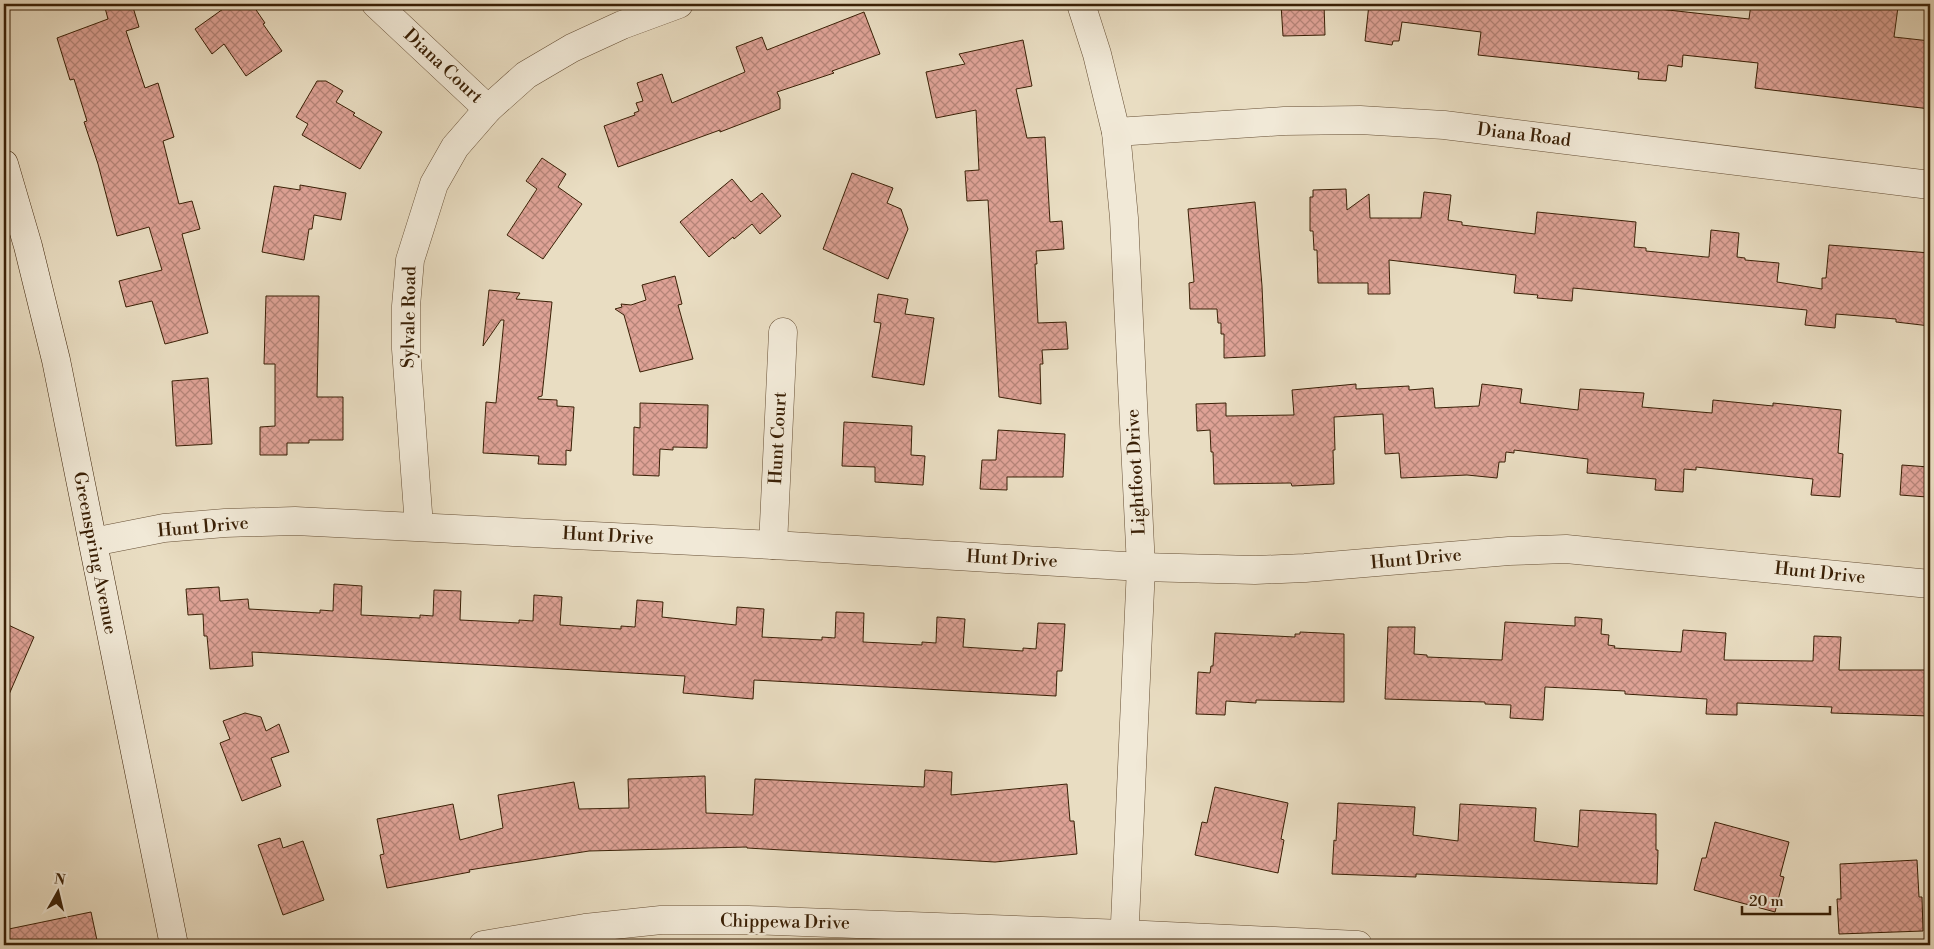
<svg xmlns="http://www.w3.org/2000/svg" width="1934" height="949" font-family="'Libre Bodoni',serif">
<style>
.building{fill:url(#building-cross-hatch);stroke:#3a2006}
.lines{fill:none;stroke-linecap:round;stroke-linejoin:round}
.street-casing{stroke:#664f35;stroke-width:29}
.secondary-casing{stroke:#3a2006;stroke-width:29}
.street{stroke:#f1e9d7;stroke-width:28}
.secondary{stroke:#f1e9d7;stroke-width:28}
.labels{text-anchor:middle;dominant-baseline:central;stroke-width:5;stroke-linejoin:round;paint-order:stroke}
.street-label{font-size:18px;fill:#3a2006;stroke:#f1e9d7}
</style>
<defs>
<pattern id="building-cross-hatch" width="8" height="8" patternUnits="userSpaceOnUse" patternTransform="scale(1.25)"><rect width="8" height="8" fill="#dea296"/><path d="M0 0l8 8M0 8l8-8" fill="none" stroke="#b58478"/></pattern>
</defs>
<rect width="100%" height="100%" fill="#e9ddc2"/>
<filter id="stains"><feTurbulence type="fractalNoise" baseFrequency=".004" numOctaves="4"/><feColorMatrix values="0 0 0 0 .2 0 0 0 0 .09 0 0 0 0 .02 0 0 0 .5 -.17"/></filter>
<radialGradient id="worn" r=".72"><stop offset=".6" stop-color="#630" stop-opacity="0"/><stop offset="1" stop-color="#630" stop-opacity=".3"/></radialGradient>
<g class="building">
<polygon points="104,4 132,4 139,27 126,31 145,88 158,83 174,137 163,141 179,204 192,201 200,229 182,234 208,333 165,344 152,301 126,307 119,281 162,270 149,227 117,236 98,164 84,122 87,121 74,79 70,80 57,38 108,19"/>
<polygon points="230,4 252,4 265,23 263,24 282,51 246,76 224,44 212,54 195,29"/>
<polygon points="1281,4 1324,4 1325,35 1283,36"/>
<polygon points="1369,4 1614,4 1749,19 1751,4 1774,7 1775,4 1784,4 1837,10 1837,4 1867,4 1898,7 1894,37 1930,41 1930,109 1755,88 1758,63 1683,55 1682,67 1668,65 1666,81 1638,79 1639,72 1478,55 1481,32 1402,22 1399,41 1393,41 1392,45 1365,41"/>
<polygon points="864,12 880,54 832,71 834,73 777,92 780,99 780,109 720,132 720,130 618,167 604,126 635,115 634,113 639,111 636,103 643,101 637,83 662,74 672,103 745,72 736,47 762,37 767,50"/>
<polygon points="1023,40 1032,86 1016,89 1027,138 1045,137 1050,222 1062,221 1064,249 1036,251 1037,264 1035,264 1038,323 1066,322 1068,349 1042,350 1043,364 1040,364 1041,404 999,397 988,200 967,201 965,171 979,170 976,110 936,118 926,72 965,64 959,54"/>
<polygon points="317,81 326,81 343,91 336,102 355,113 353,115 382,132 360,169 302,135 308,124 296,117"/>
<polygon points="542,158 566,174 558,187 582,204 543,259 507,235 537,189 526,181"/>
<polygon points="852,173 893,188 887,203 901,209 908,229 888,279 823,249"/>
<polygon points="732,179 751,202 762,193 781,216 760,234 752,224 734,239 733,237 709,257 680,222"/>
<polygon points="300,185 346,193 341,220 314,215 312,229 309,229 304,260 262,252 274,186 300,190"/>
<polygon points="1346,189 1347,210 1369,194 1370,218 1421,218 1424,192 1451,195 1448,220 1462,222 1462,225 1535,234 1537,212 1636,222 1634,247 1646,248 1646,251 1706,257 1709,257 1711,230 1739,233 1737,257 1745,258 1745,260 1779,263 1777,282 1822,289 1822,278 1826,278 1829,245 1930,253 1930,326 1896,322 1896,319 1836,314 1835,328 1805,325 1807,310 1573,288 1572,301 1537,298 1538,295 1514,293 1516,275 1389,260 1390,294 1368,294 1368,283 1318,283 1317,250 1314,250 1313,231 1310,231 1310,197 1313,197 1313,190"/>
<polygon points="1255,202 1262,286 1265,356 1224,358 1224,334 1221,334 1221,323 1218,323 1217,309 1190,309 1189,283 1194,282 1188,209"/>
<polygon points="675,276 682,304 678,305 693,359 640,372 624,315 615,309 622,307 621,304 631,305 646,300 642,285"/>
<polygon points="489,290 520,293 516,299 552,302 542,396 538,397 538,399 557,400 557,406 574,407 571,451 566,450 566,465 538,464 539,456 483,453 486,402 496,403 504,320 501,320 483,346"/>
<polygon points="878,294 908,299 905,314 934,318 924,385 872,377 881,323 874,322"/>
<polygon points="266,296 319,296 317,397 343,397 343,440 309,440 309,443 287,443 287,455 260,455 260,427 275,426 275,364 264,364"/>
<polygon points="208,378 212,444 176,446 172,381"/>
<polygon points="1356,384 1356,389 1409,386 1409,390 1433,388 1435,408 1479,406 1482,384 1522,389 1520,403 1578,410 1580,389 1644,393 1642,407 1712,413 1713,400 1773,406 1773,403 1841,410 1838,453 1843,454 1840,497 1811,495 1813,479 1696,467 1696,470 1684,469 1683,492 1655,490 1656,479 1587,473 1588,459 1514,450 1514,453 1506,452 1505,462 1499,462 1497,478 1467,475 1401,478 1399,453 1385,454 1383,414 1334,417 1335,450 1333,450 1334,484 1292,486 1291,483 1214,484 1213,452 1211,452 1210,430 1197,431 1196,404 1226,403 1226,416 1294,415 1292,390"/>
<polygon points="640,403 708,405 707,448 673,447 673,450 660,449 659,476 633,475 634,427 640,428"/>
<polygon points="844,422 912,426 911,455 925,456 923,485 875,482 875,467 842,466"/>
<polygon points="998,430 1065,434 1063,477 1007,477 1007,490 980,489 982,460 996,460"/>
<polygon points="1902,465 1929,467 1927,497 1900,495"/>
<polygon points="334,584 362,586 361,615 420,618 420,615 433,616 434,590 461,591 460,620 519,623 519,620 533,621 534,595 562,597 560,625 621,629 621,626 635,627 637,600 663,602 662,617 736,625 737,607 764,609 762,637 822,640 822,637 835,638 836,612 864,613 863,642 922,645 922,642 936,643 937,617 965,619 963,647 1023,651 1023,648 1036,649 1038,623 1065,624 1062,671 1057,671 1056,696 754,680 753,699 683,693 685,676 252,652 253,666 210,669 207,636 204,636 203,614 188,615 186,589 219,587 220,601 248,599 249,609 320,613 320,610 333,611"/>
<polygon points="1575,617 1602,619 1601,634 1609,635 1608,645 1615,646 1614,648 1681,652 1683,630 1726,633 1724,660 1813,661 1814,636 1841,637 1839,670 1930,670 1930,716 1831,713 1832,707 1737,703 1737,715 1706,714 1707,699 1625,694 1625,691 1545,687 1543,720 1510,718 1511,705 1485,704 1485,702 1385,699 1388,627 1415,627 1414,654 1427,655 1427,657 1502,660 1505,622 1575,626"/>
<polygon points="4,623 34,637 4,706"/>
<polygon points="1300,632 1344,634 1344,702 1256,700 1256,703 1226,701 1225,715 1196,714 1198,672 1210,673 1211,666 1213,666 1215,633 1295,637 1295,634 1300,634"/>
<polygon points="245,713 261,717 266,731 279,724 289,752 271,758 281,786 242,801 220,743 230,739 223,721"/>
<polygon points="925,770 952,772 951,795 1067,784 1070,821 1074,821 1077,854 995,862 747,848 747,847 589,851 469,870 470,872 387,888 380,855 384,854 377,819 453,804 460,840 503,828 498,795 574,782 579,809 629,808 628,779 705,776 706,813 753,815 755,779 924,787"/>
<polygon points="1215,787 1288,803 1281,839 1284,840 1278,873 1195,855 1202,822 1207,823"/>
<polygon points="1338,803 1415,807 1413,835 1458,841 1460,804 1536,808 1534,841 1578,847 1580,810 1656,814 1656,850 1658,850 1657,884 1416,874 1416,877 1332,874 1334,840 1336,841"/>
<polygon points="1715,822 1789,842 1780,876 1784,877 1775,912 1694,890 1702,858 1706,858"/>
<polygon points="280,838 283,848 303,841 324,900 283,915 258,845"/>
<polygon points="1917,860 1919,897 1922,897 1923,931 1839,934 1837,899 1841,899 1840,864"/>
<polygon points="91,912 98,945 4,945 4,930"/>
</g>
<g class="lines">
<defs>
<g id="street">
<polyline points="376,4 488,109"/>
<polyline points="1081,4 1097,54 1116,132 1124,218 1141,567 1124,945"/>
<polyline points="1116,132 1284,121 1360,120 1444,125 1930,185"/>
<polyline points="419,526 406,349 406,306 410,260 434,184 455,147 488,109 526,75 572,48 622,25 679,4"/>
<polyline points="93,542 164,528 225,523 295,521 773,545 1141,567 1255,570 1305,568 1509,551 1566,549 1930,584"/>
<polyline points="773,545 783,332"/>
<polyline points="483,945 585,928 661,920 748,920 1124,934 1358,945"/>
</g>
<polyline id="secondary" points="4,164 28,246 56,360 174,945"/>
</defs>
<use href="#street" class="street-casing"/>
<use href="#secondary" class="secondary-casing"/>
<use href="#street" class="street"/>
<use href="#secondary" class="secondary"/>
</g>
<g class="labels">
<g class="street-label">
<text transform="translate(443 66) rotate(43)">Diana Court</text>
<text transform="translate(1524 135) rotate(7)">Diana Road</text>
<text transform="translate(409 317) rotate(-89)">Sylvale Road</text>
<text transform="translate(778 438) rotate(-87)">Hunt Court</text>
<text transform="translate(1136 472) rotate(-93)">Lightfoot Drive</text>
<text transform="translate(203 527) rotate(-5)">Hunt Drive</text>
<text transform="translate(608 536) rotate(3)">Hunt Drive</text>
<text transform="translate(95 553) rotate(79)">Greenspring Avenue</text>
<text transform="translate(1012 559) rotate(3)">Hunt Drive</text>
<text transform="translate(1416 559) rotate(-5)">Hunt Drive</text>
<text transform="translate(1820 573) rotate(6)">Hunt Drive</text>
<text transform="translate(785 922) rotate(1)">Chippewa Drive</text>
</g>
</g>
<rect width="1934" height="949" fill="none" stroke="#e9ddc2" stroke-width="20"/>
<rect x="5" y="5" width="1924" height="939" fill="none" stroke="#3a2006" stroke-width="2.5"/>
<rect x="10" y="10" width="1914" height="929" fill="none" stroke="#3a2006"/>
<g transform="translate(58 892) rotate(8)" stroke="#f1e9d7" stroke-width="4" paint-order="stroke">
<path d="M0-4L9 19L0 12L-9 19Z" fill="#3a2006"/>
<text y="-8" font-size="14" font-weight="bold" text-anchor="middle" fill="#3a2006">N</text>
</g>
<path d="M1742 906v8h88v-8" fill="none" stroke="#3a2006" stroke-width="2.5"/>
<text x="1749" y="906" font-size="15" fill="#3a2006" stroke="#f1e9d7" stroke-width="4" paint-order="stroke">20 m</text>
<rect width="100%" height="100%" filter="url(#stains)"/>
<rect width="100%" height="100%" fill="url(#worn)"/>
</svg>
